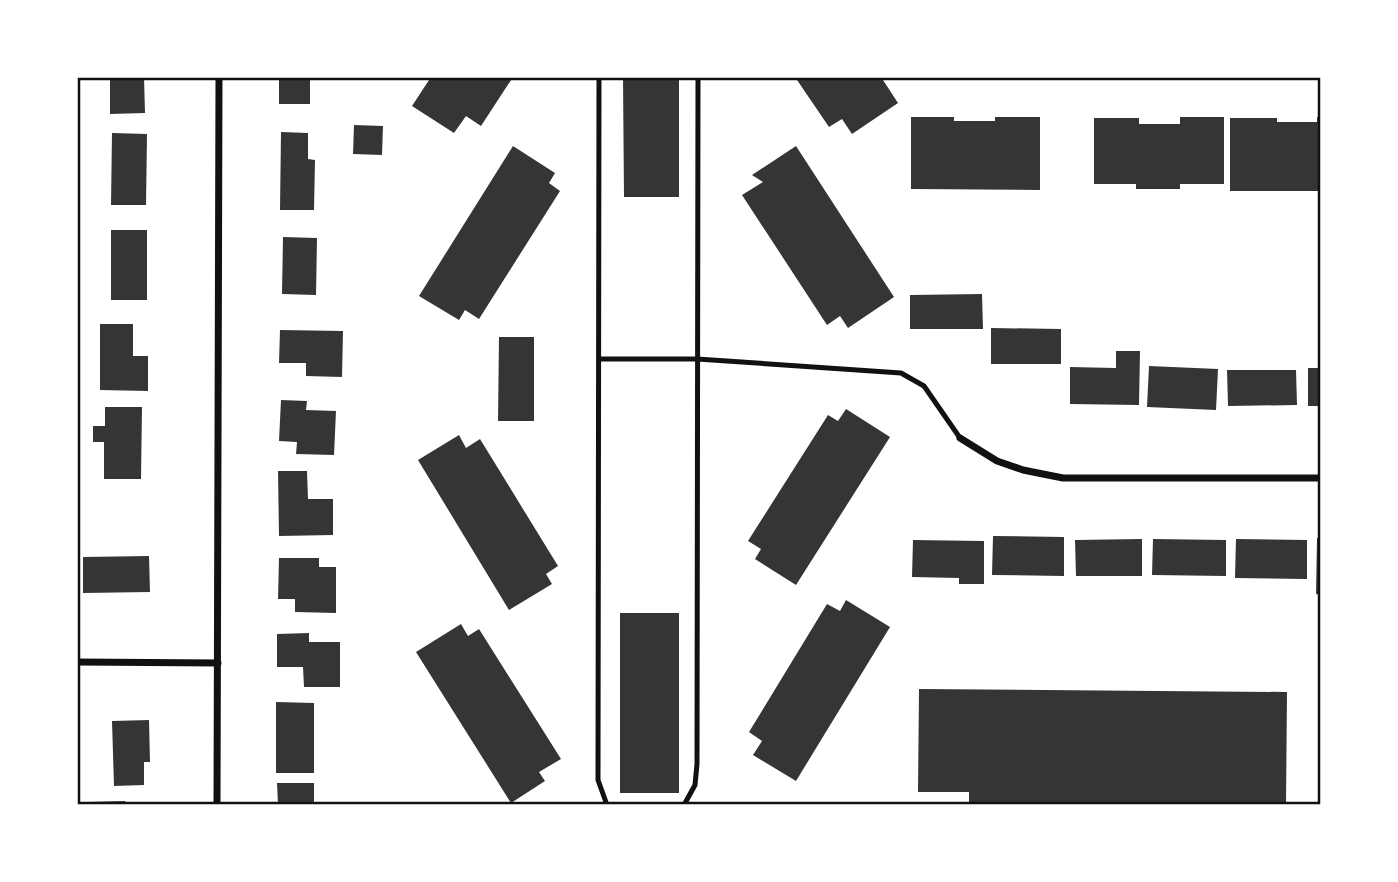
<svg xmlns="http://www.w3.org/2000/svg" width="1398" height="882" font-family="'PT Sans',sans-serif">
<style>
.building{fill:#353535}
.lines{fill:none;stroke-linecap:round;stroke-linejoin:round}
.service{stroke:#111;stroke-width:5}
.minor{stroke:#111;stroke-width:7}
.neatline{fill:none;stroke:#111;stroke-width:2.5}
</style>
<rect width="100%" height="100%" fill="#fff"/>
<g class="building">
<polygon points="110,77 144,77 145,113 110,114"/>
<rect x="279" y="77" width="31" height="27"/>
<polygon points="431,77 513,77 481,126 466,116 454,133 412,106"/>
<polygon points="623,77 679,77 679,197 624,197"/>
<polygon points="795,77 881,77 898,103 852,134 842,119 829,127"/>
<polygon points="911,117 954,117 954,121 995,121 995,117 1040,117 1040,190 911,189"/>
<polygon points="1180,117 1224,117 1224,184 1180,184 1180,189 1136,189 1136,184 1094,184 1094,118 1139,118 1139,124 1180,124"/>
<polygon points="1317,117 1321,117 1321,191 1230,191 1230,118 1277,118 1277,122 1317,122"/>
<polygon points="354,125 383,126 382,155 353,154"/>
<polygon points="281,132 308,133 308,159 315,160 314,210 280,210"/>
<polygon points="112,133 147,134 146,205 111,205"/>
<polygon points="513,146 555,173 549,183 560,191 479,319 465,310 459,320 419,296"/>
<polygon points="796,146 894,297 848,328 840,316 827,325 742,195 763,182 752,175"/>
<rect x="111" y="230" width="36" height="70"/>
<polygon points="283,237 317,238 316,295 282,294"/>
<polygon points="982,294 983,329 910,329 910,295"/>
<polygon points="100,324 133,324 133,356 148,356 148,391 100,390"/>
<polygon points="991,328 1061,329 1061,364 991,364"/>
<polygon points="280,330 343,331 342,377 306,376 306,363 279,363"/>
<polygon points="499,337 534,337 534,421 498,421"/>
<polygon points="1116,351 1140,351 1139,405 1070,404 1070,367 1116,368"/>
<polygon points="1149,366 1218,369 1216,410 1147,407"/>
<rect x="1308" y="368" width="13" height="38"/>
<polygon points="1227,370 1296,370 1297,405 1228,406"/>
<polygon points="281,400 307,401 306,410 336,411 334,455 296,454 297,442 279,441"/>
<polygon points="105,407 142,407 141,479 104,479 104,442 93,442 93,426 105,426"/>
<polygon points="846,409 890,437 796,585 755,559 761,549 748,541 828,415 838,421"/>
<polygon points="459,435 466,448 480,439 558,566 546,574 552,584 509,610 418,460"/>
<polygon points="278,471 307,471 308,499 333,499 333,535 279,536"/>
<polygon points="993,536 1064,537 1064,576 992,575"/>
<polygon points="1317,538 1321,538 1321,595 1316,594"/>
<polygon points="1142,539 1142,576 1076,576 1075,540"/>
<polygon points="1153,539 1226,540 1226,576 1152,575"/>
<polygon points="1236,539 1307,540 1307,579 1235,578"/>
<polygon points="913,540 984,541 984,584 959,584 959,578 912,577"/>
<polygon points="149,556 150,592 83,593 83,557"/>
<polygon points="279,558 319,558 319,567 336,567 336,613 295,612 295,599 278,599"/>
<polygon points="846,600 890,627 796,781 753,755 762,741 749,732 827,604 840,611"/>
<rect x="620" y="613" width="59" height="180"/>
<polygon points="461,624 468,636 479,629 561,759 539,772 545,781 511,803 416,652"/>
<polygon points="309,633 309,642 340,642 340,687 304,687 303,667 277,667 277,634"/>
<polygon points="919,689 1287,692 1286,805 969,805 969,792 918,792"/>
<polygon points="276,702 314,703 314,773 276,773"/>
<polygon points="149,720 150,762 144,762 144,785 114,786 112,721"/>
<polygon points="277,783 314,783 314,805 278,805"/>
<polygon points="125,801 126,805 88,805 88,802"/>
</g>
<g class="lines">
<g class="service">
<polyline points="599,77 598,780 607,805"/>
<polyline points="599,359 697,359 901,373 924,386 960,438"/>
<polyline points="684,805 695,785 697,764 698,77"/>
</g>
<g class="minor">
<polyline points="960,438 997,461 1023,470 1063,478 1321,478"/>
<polyline points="77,662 218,663"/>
<polyline points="217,805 219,77"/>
</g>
</g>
<rect width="1398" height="882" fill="none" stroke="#ffffff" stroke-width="158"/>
<rect x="79" y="79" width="1240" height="724" class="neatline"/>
</svg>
